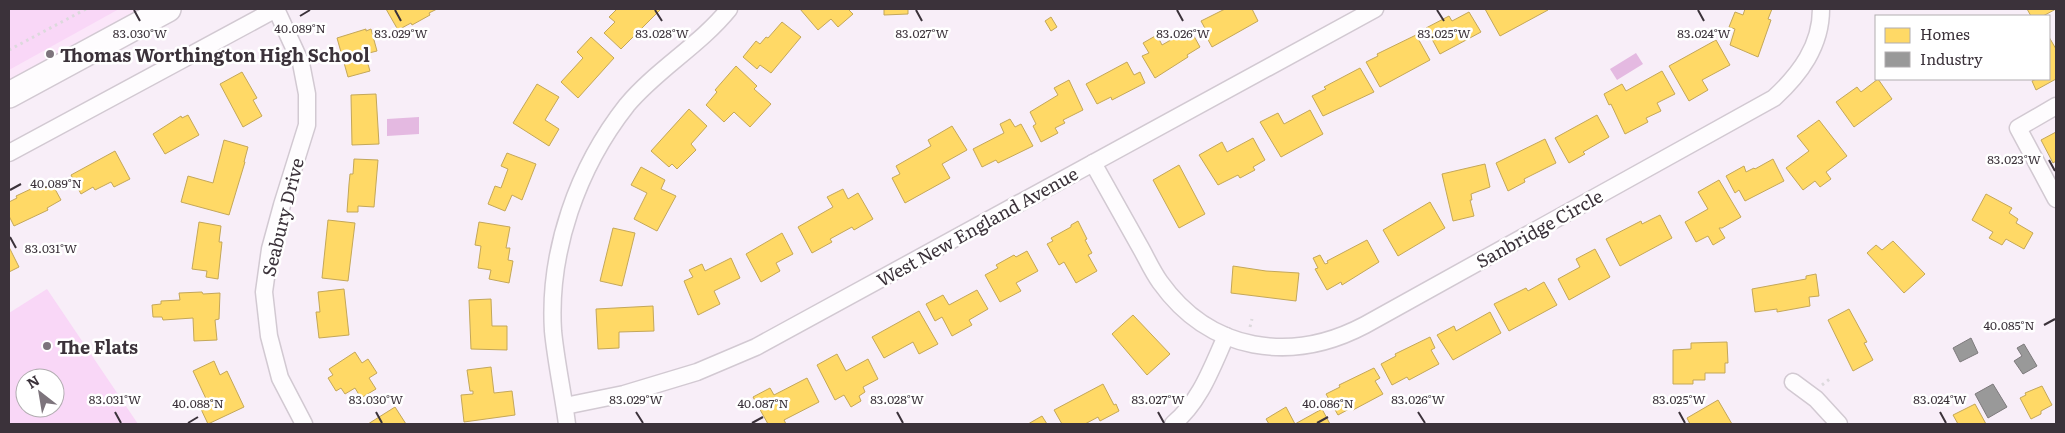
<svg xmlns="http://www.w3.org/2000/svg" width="2065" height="433" font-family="Literata,serif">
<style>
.built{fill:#fbe6f9}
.green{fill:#f9d7f7;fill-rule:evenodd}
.water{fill:#e4b9e1}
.homes{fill:#ffd966;stroke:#c4a759}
.industry{fill:#999;stroke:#7d7a7c}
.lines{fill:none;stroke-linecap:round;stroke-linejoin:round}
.minor-casing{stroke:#d2c9d2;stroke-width:19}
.primary-casing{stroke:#d2c9d2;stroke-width:28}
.path{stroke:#dcd9dc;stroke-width:3;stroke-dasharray:2.5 4;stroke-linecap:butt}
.minor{stroke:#fefcfe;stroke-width:16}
.primary{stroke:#fefcfe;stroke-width:25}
.ticks{fill:none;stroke:#3b323a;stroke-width:2}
.poi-dot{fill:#7d747c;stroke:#fff;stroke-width:2}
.labels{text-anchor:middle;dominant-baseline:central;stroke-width:5;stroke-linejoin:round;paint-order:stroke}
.poi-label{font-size:18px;font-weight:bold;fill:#3b323a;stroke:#fff;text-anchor:start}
.street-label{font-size:18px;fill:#3b323a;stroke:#fff}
.ticks-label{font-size:12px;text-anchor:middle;fill:#3b323a;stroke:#fff;stroke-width:5;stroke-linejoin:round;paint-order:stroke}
</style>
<rect width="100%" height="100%" fill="#f8eef8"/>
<polygon class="built" points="9,9 173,9 9,99"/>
<g class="green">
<polygon points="9,9 119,9 9,70"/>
<path d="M47 289 138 424H9V313ZM25 378H55V408H25Z"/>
</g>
<g class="water">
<polygon points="1636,53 1643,64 1617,80 1610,69"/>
<polygon points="419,117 419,134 387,136 387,119"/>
</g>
<g class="homes">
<polygon points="386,9 437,9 429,13 430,15 412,25 411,23 398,30"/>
<polygon points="617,9 658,9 660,10 621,49 604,33 615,22 609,17"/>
<polygon points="800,9 848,9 853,14 838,27 831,19 818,30"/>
<polygon points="884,9 908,9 908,14 884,15"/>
<polygon points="1225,9 1252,9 1258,21 1212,47 1206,36 1208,34 1201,21"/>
<polygon points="1485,9 1547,9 1548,10 1500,36"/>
<polygon points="1745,9 1772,9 1768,19 1771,20 1758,57 1730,45 1735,29 1729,27 1735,12 1743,15"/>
<polygon points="2027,9 2056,9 2043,16 2031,16"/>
<polygon points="1469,12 1481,32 1440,54 1426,28 1449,16 1452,21"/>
<polygon points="1051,17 1057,27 1051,31 1045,21"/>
<polygon points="782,22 801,37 771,73 760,65 757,69 743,57 756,41 760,44 766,37 768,38"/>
<polygon points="366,29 366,31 371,29 377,51 365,54 370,71 348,77 337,38"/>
<polygon points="1190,29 1200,47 1187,55 1188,57 1155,78 1142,56 1149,53 1143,43 1157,35 1162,45"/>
<polygon points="1416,35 1430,60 1380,87 1366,62 1378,56 1377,54"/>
<polygon points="591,37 614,58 578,98 561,82 583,58 577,52"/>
<polygon points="2049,37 2056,49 2056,79 2036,90 2032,81 2036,79 2049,79"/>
<polygon points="1716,40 1730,65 1702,80 1708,90 1689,101 1669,66"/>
<polygon points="1127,62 1134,75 1140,72 1145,83 1112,100 1111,97 1097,104 1086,84"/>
<polygon points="736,66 757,86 754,89 771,104 750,127 734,112 724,122 706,105 717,92 715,90"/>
<polygon points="1360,68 1374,92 1323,116 1312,96 1326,89 1324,87"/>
<polygon points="1662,71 1675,94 1657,103 1661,111 1646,118 1648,122 1625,134 1611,104 1609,105 1604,94 1622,84 1626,91"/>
<polygon points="242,72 257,98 253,100 262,116 243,127 220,84"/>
<polygon points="1878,79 1892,99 1854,127 1836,102 1857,87 1861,92"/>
<polygon points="1069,80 1083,110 1063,120 1065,123 1055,128 1058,133 1041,142 1033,126 1036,124 1030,112 1058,95 1054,88"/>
<polygon points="537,84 559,97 545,120 559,129 549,146 513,123"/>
<polygon points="376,94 379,144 352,145 351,95"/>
<polygon points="689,109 707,126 691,144 696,150 677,169 672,164 669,167 651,151"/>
<polygon points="1310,110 1323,134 1281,157 1260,122 1278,113 1284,124"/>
<polygon points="188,115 199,135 165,154 153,134 181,116 182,118"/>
<polygon points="1597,115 1609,137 1583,152 1585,154 1569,163 1555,138"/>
<polygon points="1010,119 1015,127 1021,124 1033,146 998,163 996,160 982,167 973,149 1004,133 1000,124"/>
<polygon points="1819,120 1847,156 1826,172 1831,179 1820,187 1815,181 1803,190 1786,168 1809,151 1797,136"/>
<polygon points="952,126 967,150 942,164 950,178 905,203 892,178 900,174 896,166 931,146 928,140"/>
<polygon points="2056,132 2056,161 2053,163 2041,140"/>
<polygon points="1253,138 1265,160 1253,167 1255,170 1240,178 1238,175 1218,185 1199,155 1222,142 1227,152"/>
<polygon points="1545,139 1556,163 1524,179 1525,182 1508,191 1496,163"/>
<polygon points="224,140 248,147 244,162 245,162 229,215 181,202 188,176 213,183"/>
<polygon points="115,151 130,179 114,187 111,182 95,190 93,187 81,194 71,175"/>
<polygon points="507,153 536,164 522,200 512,195 505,211 488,204 495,186 501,188 508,169 501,166"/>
<polygon points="354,159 378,160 374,207 358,206 358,212 347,212 349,184 350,174 353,174"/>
<polygon points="1773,159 1784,181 1745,201 1739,190 1735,193 1726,176 1744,166 1746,172 1754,168 1755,169"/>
<polygon points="1485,164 1490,187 1471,194 1472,200 1470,200 1474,216 1453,221 1442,174"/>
<polygon points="1179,165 1205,214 1179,228 1153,180"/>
<polygon points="641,167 665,180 661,189 676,196 657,231 634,219 647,193 631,185"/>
<polygon points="50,180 61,200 47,208 48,210 14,226 9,216 9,202 17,198 16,196"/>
<polygon points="1719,180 1741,217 1722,228 1719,228 1725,238 1713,245 1708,236 1696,242 1685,222 1708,209 1698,192"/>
<polygon points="843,189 848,199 858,193 873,219 854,230 852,227 830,239 832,242 812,253 798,227 833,207 827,197"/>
<polygon points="1986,194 2012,208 2009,213 2018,219 2016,223 2033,233 2024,249 2006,239 2002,245 1989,238 1993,232 1972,220"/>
<polygon points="1430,202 1445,228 1398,256 1383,230"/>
<polygon points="1660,215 1672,238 1620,266 1606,239 1641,221 1642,224"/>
<polygon points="328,220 355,223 348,281 322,278"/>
<polygon points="1078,221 1087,239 1085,240 1092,253 1088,255 1097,271 1076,283 1064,262 1059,265 1047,244 1053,241 1051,238 1071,227 1071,225"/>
<polygon points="199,222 221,226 219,242 222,242 218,279 206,277 207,271 192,269"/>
<polygon points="479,222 510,227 506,248 510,248 508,260 513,261 509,283 489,279 491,270 478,268 481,246 475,245"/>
<polygon points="613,228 635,233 622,286 600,281"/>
<polygon points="782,233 793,254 776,263 780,271 761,282 746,254"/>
<polygon points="1367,240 1379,262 1342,285 1341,282 1327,290 1315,269 1318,268 1313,258 1320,255 1325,264 1328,263 1327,261"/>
<polygon points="1893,241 1925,274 1904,293 1867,253 1876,245 1882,250"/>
<polygon points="9,247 19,267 9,272"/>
<polygon points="1595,249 1610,277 1569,300 1558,279 1580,267 1576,259"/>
<polygon points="1027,251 1038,271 1016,283 1021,291 1000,302 985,275 998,268 996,265 1014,255 1016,257"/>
<polygon points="731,258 740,278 714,291 720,304 698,315 684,281 693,277 689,270 702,264 705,271"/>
<polygon points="1233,266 1266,271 1299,273 1296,301 1231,293"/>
<polygon points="1816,274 1819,296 1809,297 1810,306 1777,312 1777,309 1755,312 1752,289 1806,279 1806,276"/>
<polygon points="1544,282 1557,305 1509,331 1494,304 1526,288 1528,291"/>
<polygon points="344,289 349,335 319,338 316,312 320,312 318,292"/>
<polygon points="977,290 988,309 969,320 972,325 952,336 942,317 935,321 926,304 943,295 949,305"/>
<polygon points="202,292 203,294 220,293 219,319 215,320 217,340 194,341 193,318 163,320 162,317 153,317 152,305 161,304 161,301 180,300 179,293"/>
<polygon points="491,299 492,326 507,326 507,350 471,349 469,300"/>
<polygon points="653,306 654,331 619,332 619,348 598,349 596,309"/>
<polygon points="1849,309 1867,342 1864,343 1873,360 1853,371 1828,320"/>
<polygon points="919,311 938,344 919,354 913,342 884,358 872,337"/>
<polygon points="1490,312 1501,333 1453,360 1437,335 1454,326 1456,331"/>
<polygon points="1133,315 1170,354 1147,375 1112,334"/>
<polygon points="1430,337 1435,348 1431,350 1439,364 1409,380 1407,377 1392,385 1381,364 1396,356 1395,354"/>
<polygon points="1727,342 1728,363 1725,363 1725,373 1705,373 1705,380 1693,380 1693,384 1673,384 1673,350 1691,349 1691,343"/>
<polygon points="355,352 362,363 368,359 377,373 369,378 376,389 361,398 355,388 345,394 341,388 336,391 328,378 333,375 329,369"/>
<polygon points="837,354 846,371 868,359 878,379 863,387 865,392 859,396 861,401 851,407 844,395 835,400 817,365"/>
<polygon points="214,361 220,375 227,371 244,407 208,424 200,407 208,403 193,371"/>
<polygon points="491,367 494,393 512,391 515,415 464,422 461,395 473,394 473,391 470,391 467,370"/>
<polygon points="1374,368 1380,378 1375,381 1383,394 1353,410 1351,408 1338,415 1326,394 1340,387 1339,385"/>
<polygon points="807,378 819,402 784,420 786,424 768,424 753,397 770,388 774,395"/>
<polygon points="1103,384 1114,405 1116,404 1119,411 1100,421 1098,417 1085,424 1062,424 1054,410"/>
<polygon points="2042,386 2052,405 2041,411 2041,414 2031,419 2020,398 2026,395 2025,393"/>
<polygon points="1718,400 1732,424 1690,424 1687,418"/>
<polygon points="1975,404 1986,424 1958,424 1953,415"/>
<polygon points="395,407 406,424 368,424"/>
<polygon points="1286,407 1295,424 1322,409 1330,424 1269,424 1266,419"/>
<polygon points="1042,416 1047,424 1028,424"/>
</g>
<g class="industry">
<polygon points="1971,338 1978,353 1960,362 1953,348"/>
<polygon points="2024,344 2037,366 2023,374 2014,361 2022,356 2017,348"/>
<polygon points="1993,384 2007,407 1988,418 1975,394"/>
</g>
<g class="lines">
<defs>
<g id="minor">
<polyline points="276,9 301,63 307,94 307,125 282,205 270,249 264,292 269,336 280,378 304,424"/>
<polyline points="2056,106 2018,128 2056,199"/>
<polyline points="9,153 276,9"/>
<path d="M1093 163C1108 190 1124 218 1139 245 1146 257 1152 271 1160 282 1210 352 1291 364 1365 325L1774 98C1800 74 1821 46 1821 9"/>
<polyline points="1793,382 1816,399 1839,424"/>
<polyline points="565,406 624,394 697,372 756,347 1375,9"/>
<path d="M567 424C563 393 556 362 553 331 548 251 578 167 627 105 656 70 700 45 729 9"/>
<path d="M1173 424C1200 402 1212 367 1226 336"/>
</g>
<polyline id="primary" points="9,95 168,9"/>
</defs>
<use href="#minor" class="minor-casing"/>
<use href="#primary" class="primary-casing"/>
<g class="path">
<polyline points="9,50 86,9"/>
<polyline points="1250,327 1252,319"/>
<polyline points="1822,385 1831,378"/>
</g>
<use href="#minor" class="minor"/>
<use href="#primary" class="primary"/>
</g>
<path class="ticks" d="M134 10 140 21M395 10 401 21M655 10 662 21M916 10 922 21M1177 10 1183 21M1437 10 1444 21M1698 10 1704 21M300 16 310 10M2049 160 2055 171M10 190 21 184M10 237 16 248M2044 325 2055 319M115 412 121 423M376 412 382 423M636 412 643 423M897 412 903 423M1158 412 1164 423M1418 412 1425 423M1679 412 1685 423M1940 412 1946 423M188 423 198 417M752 423 763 417M1317 423 1328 417"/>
<g class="poi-dot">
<circle cx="50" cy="54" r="5"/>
<circle cx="47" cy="346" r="5"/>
</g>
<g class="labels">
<g class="poi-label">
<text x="60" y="54">Thomas Worthington High School</text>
<text x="57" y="346">The Flats</text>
</g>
<g class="street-label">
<text transform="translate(282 217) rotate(-76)">Seabury Drive</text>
<text transform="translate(977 226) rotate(-29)">West New England Avenue</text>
<text transform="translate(1539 228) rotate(-29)">Sanbridge Circle</text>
</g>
</g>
<g class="ticks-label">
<text x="300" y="33">40.089°N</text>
<text x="1704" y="38">83.024°W</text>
<text x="140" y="38">83.030°W</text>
<text x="401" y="38">83.029°W</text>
<text x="662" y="38">83.028°W</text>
<text x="922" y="38">83.027°W</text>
<text x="1183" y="38">83.026°W</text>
<text x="1444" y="38">83.025°W</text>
<text x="2014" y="164">83.023°W</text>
<text x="56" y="188">40.089°N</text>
<text x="51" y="253">83.031°W</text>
<text x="2009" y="330">40.085°N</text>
<text x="115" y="404">83.031°W</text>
<text x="376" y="404">83.030°W</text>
<text x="636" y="404">83.029°W</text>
<text x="897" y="404">83.028°W</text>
<text x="1158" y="404">83.027°W</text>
<text x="1418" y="404">83.026°W</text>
<text x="1679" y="404">83.025°W</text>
<text x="1940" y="404">83.024°W</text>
<text x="198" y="408">40.088°N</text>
<text x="763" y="408">40.087°N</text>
<text x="1328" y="408">40.086°N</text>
</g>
<rect width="2065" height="433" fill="none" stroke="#3b323a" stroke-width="20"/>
<rect x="1875" y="15" width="175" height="65" fill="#ffffff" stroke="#b1adb0"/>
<rect x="1885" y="28" width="25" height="15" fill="#ffd966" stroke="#b1adb0"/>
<text x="1920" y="40" font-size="15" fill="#3b323a">Homes</text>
<rect x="1885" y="52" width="25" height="15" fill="#999999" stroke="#b1adb0"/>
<text x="1920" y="65" font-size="15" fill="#3b323a">Industry</text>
<g transform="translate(40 393) rotate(329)"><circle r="24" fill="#ffffff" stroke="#b1adb0"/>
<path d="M0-4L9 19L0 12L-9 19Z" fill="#7d747c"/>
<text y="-8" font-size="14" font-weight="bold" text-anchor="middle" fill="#3b323a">N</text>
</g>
</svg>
